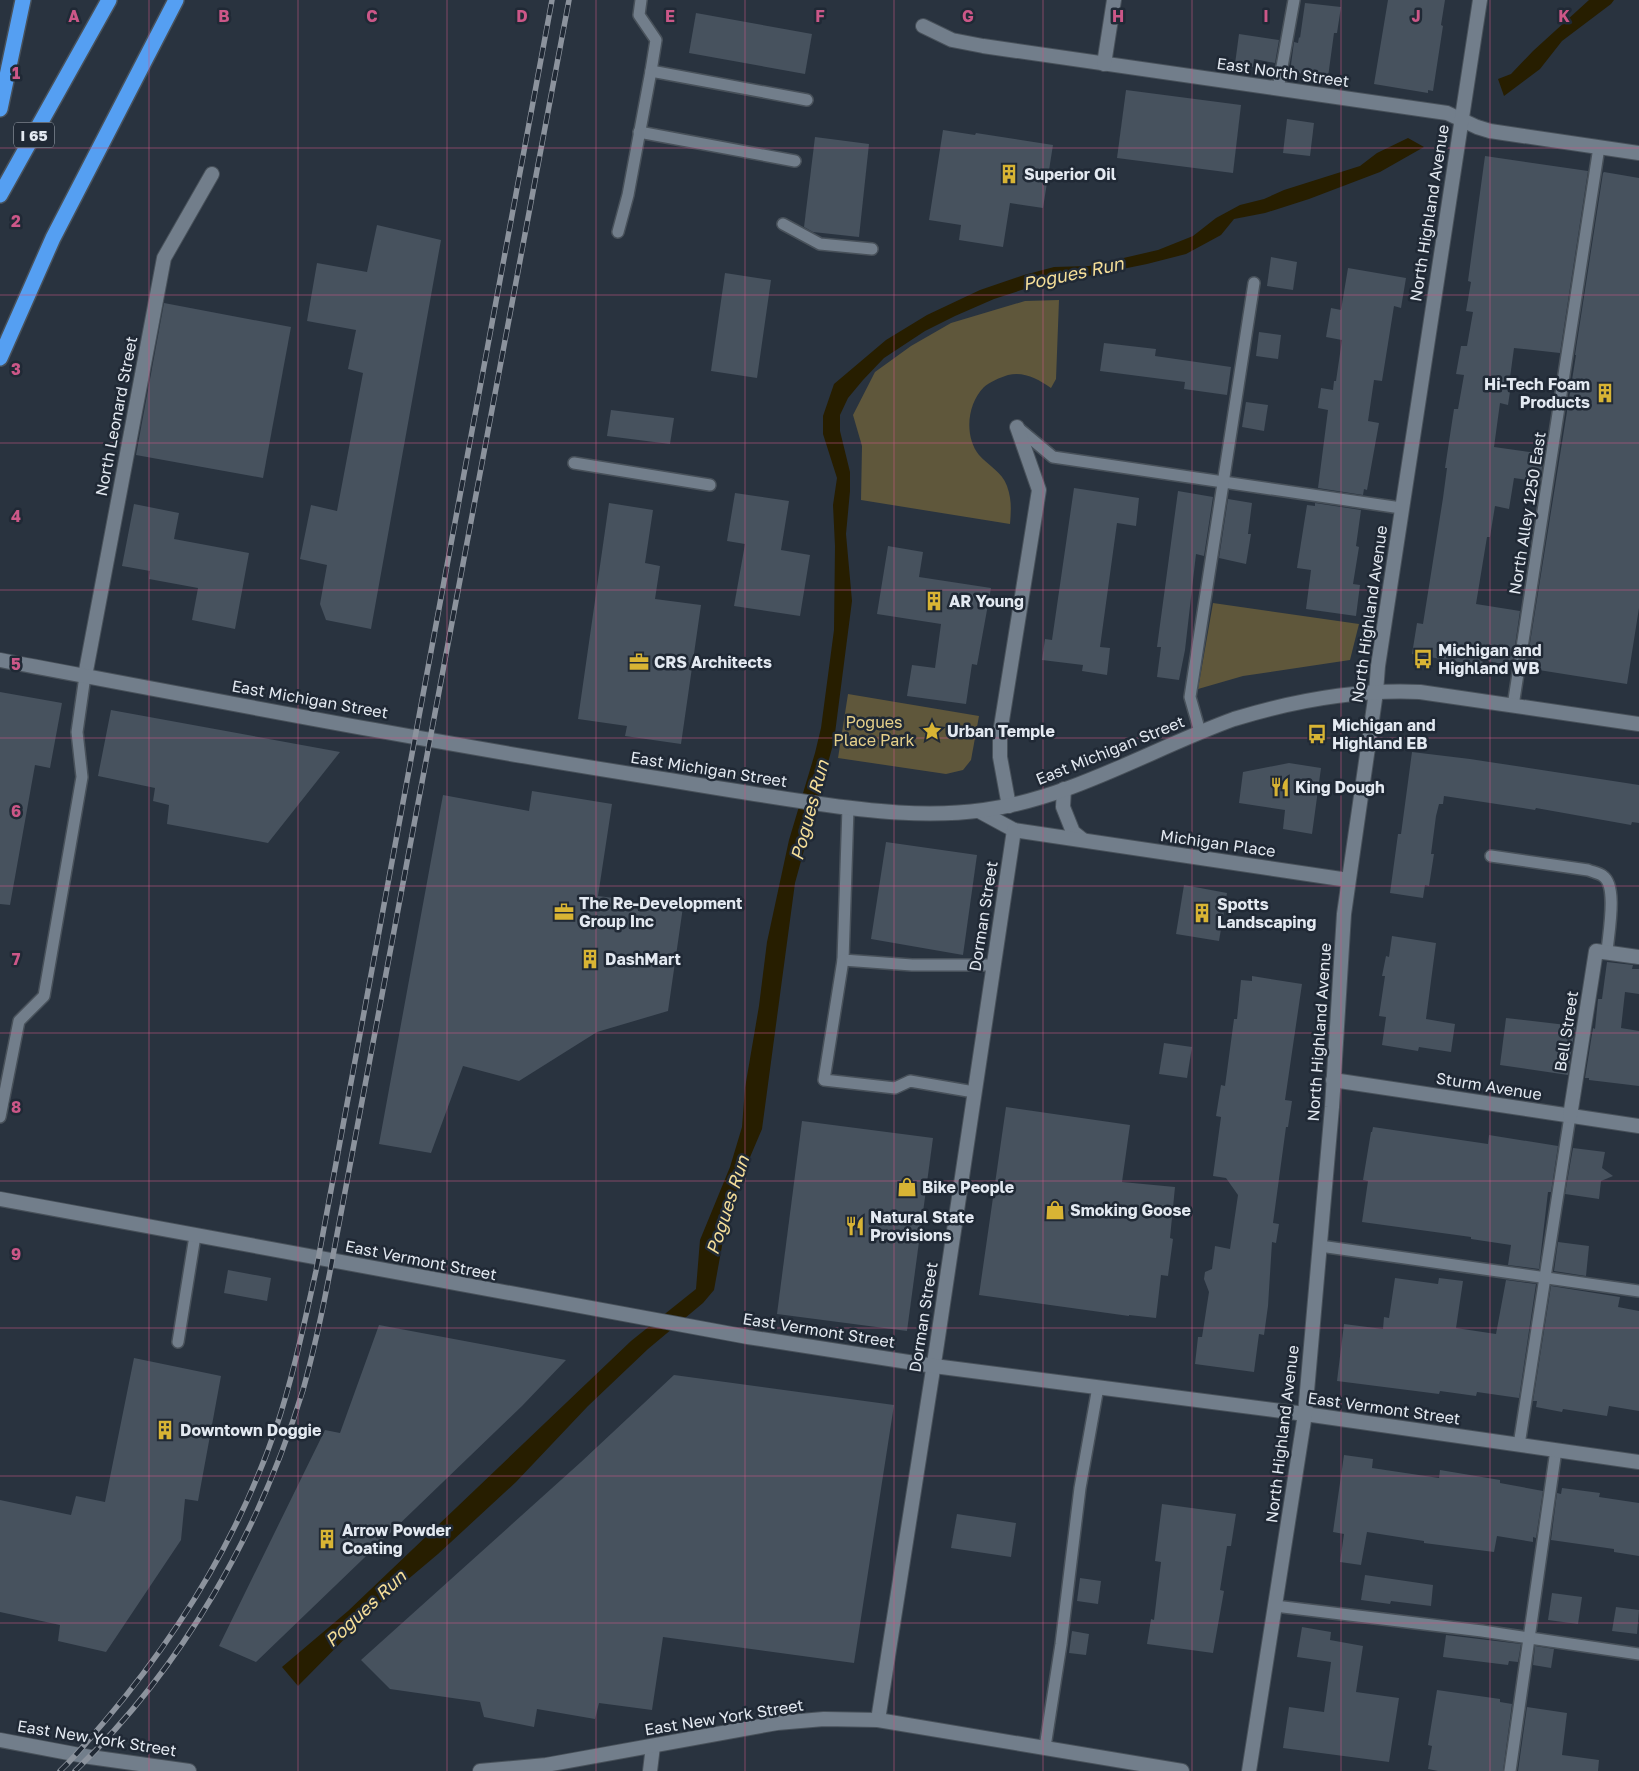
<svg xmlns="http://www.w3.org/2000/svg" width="1639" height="1771" font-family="'Golos Text',sans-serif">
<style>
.green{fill:#5f573b}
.water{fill:#271e00}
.building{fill:#47525e}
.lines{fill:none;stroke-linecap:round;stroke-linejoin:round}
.service-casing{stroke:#48515a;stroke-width:14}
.minor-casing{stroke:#48515a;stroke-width:16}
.tertiary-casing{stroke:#48515a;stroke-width:16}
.secondary-casing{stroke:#48515a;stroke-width:16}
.motorway-casing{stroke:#48515a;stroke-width:18}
.service{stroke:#727e8b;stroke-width:11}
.minor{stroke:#727e8b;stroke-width:14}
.tertiary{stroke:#727e8b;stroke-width:14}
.secondary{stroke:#727e8b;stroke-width:14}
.motorway{stroke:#559ff2;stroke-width:15}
.rail-casing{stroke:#8c939d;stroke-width:5.5}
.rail{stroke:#202935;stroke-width:4;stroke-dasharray:11;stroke-linecap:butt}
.grid{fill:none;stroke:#cc5788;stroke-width:1;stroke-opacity:0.55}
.labels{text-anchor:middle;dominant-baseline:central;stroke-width:5;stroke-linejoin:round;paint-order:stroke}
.shield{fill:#202935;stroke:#a8afb9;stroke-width:1}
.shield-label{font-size:15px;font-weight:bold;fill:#e3e9f1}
.street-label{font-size:16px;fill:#e3e9f1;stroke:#202935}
.poi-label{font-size:16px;font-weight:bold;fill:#e3e9f1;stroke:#202935;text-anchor:start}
.park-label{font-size:16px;fill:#e6d08a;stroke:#202935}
.water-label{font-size:18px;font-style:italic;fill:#f5de98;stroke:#202935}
.grid-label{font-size:16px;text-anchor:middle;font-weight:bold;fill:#cc5788;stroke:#202935;stroke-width:5;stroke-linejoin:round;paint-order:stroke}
</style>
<rect width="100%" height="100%" fill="#29333f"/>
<g class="green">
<path d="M1059 300 1056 379 1051 388C1038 379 1024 371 1008 375 1001 377 988 383 984 387 967 404 964 436 979 455 989 466 1002 472 1007 486 1012 500 1011 511 1010 524L861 500 862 446 853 415 875 372 911 346 951 323 1025 301Z"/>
<polygon points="1213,603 1359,624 1350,660 1243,676 1198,689"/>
<polygon points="848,694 979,716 971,760 963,770 946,774 838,758"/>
</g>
<g class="water">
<polygon points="1589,0 1614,0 1611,4 1562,41 1540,69 1504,96 1498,79 1511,74 1533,51"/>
<polygon points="1408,138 1424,147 1380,172 1309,199 1265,213 1234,219 1221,235 1186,254 1147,264 1088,276 1055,279 994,299 955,316 925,331 884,358 863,380 848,398 840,415 840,431 850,472 850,491 846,534 852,601 834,741 795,883 762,1129 739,1183 726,1224 714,1290 703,1303 648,1349 588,1406 516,1482 438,1554 381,1602 298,1686 282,1667 348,1611 631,1341 696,1289 700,1240 730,1167 742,1127 745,1088 759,1006 767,942 789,840 815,753 821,728 834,630 835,546 833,505 837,478 823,434 823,416 834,384 886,340 927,315 980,290 1024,275 1054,267 1089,266 1158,250 1193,236 1216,218 1240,205 1264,199 1284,190 1360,166 1377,153"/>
</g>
<g class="building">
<polygon points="1388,0 1445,0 1441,25 1443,26 1433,91 1428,90 1428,93 1374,84"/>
<polygon points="1305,3 1341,7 1337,33 1334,33 1328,77 1290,72 1294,42 1298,43 1299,37 1300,38"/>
<polygon points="696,13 812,34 805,74 689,53"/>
<polygon points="1239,34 1279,40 1275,63 1254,59 1253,67 1235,64"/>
<polygon points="1126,90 1241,105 1233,173 1117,158"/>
<polygon points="1287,119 1314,123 1310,156 1283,153"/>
<polygon points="943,130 975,135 976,133 1053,145 1043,208 1010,203 1003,247 959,240 961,225 929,220"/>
<polygon points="815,137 869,144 859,237 813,232 804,227"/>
<polygon points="1485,156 1588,171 1560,353 1514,348 1509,385 1511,385 1508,405 1500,403 1494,447 1544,454 1540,482 1514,478 1509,509 1495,506 1490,537 1487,537 1476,604 1520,611 1512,666 1483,660 1482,666 1412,654 1417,623 1423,624 1443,498 1447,468 1445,468 1454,409 1458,409 1464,375 1456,374 1461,346 1467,346 1473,312 1466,311 1471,282 1468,281"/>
<polygon points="1604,172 1639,178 1639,608 1627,684 1526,668 1576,355 1575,355 1603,173"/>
<polygon points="377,225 441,240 371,629 326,620 320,604 327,565 300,559 311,505 337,511 363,373 348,369 356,330 307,321 317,263 367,272"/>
<polygon points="1271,257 1297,262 1293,290 1267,286"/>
<polygon points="1348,268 1406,278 1401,308 1394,306 1382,381 1374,380 1368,421 1379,423 1367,490 1364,489 1363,495 1318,488 1328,410 1318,408 1321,388 1333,390 1334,381 1336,381 1342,340 1326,337 1331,308 1341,310"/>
<polygon points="725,273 771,280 757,378 711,371"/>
<polygon points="164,303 291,327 263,478 136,455"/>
<polygon points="1259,332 1281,335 1278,359 1256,356"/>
<polygon points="1104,343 1156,349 1155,356 1231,367 1227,395 1184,389 1185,382 1100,371"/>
<polygon points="1246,402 1268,405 1264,431 1242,427"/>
<polygon points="611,410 674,418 670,444 607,436"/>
<polygon points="1074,488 1139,498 1136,526 1117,523 1100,647 1110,648 1107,675 1082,671 1083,665 1042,660 1045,639 1052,640"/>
<polygon points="1178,491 1213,497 1204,556 1196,554 1185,650 1179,680 1157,677 1161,647 1157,647"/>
<polygon points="735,493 789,501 781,550 810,555 800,616 734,606 745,544 727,541"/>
<polygon points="1228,499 1252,503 1248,534 1251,534 1246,564 1219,558"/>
<polygon points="609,503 653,510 645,563 660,566 655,599 701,605 681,744 625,736 627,726 578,719"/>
<polygon points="1315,503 1361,510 1356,546 1359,547 1353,584 1360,585 1356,616 1306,609 1311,570 1297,568 1307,505 1315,506"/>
<polygon points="134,504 179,513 174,539 249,553 235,629 192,620 198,588 149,579 150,571 122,566"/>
<polygon points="888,546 923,552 919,577 991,588 977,665 972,664 966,704 907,696 912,665 935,668 941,624 877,614"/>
<polygon points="0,692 62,703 50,768 35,765 10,905 0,904"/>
<polygon points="111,710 340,752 268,843 167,824 169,805 153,801 155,788 98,776"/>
<polygon points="1412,752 1470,759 1639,785 1639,823 1632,822 1631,825 1536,808 1535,810 1444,796 1443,804 1439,804 1436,816 1431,854 1434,854 1429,886 1425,885 1423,898 1390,893 1398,834 1401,834"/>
<polygon points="1289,763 1321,768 1312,834 1283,829 1285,810 1239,803 1243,772"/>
<polygon points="532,791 612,804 598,896 683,907 668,1011 597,1032 519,1081 463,1066 431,1153 379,1144 443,795 529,811"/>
<polygon points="886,842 977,855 963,955 871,939"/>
<polygon points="1184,885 1227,893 1219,941 1176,934"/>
<polygon points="1392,936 1436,943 1426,1019 1455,1024 1451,1052 1419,1047 1418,1051 1382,1045 1386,1017 1379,1016 1385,976 1382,976 1386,956 1389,957"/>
<polygon points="1607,962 1633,965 1632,969 1639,969 1639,994 1625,992 1621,1028 1639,1031 1639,1086 1589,1080 1589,1078 1585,1078 1593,1028 1595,1029 1598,999 1602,999"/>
<polygon points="1252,976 1302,984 1285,1100 1292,1101 1288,1127 1286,1127 1273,1223 1279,1224 1276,1243 1272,1242 1268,1306 1264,1335 1259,1334 1254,1372 1195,1364 1198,1337 1202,1337 1209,1292 1204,1279 1205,1272 1212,1269 1215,1246 1230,1249 1238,1195 1226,1178 1213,1176 1221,1117 1216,1116 1221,1085 1225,1086 1234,1019 1237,1019 1241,980 1252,981"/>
<polygon points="1506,1018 1575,1026 1568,1075 1500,1065"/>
<polygon points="1164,1043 1192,1047 1187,1078 1159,1074"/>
<polygon points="1006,1107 1130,1125 1122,1182 1175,1187 1170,1238 1173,1239 1168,1276 1161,1275 1156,1318 1129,1315 1129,1316 979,1295"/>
<polygon points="802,1121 933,1138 907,1331 777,1314"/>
<polygon points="1373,1127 1488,1144 1489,1135 1558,1146 1551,1192 1548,1192 1539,1269 1508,1265 1511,1245 1471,1239 1471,1237 1362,1222 1368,1181 1363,1180 1371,1132 1372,1132"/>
<polygon points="1573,1148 1605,1152 1602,1168 1613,1176 1601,1181 1599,1199 1565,1194"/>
<polygon points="1558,1242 1589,1246 1586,1276 1554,1271"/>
<polygon points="228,1270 271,1278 267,1301 224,1293"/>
<polygon points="1395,1278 1438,1284 1439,1278 1463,1281 1456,1328 1496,1334 1506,1280 1536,1284 1519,1398 1477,1392 1476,1396 1440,1391 1439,1394 1337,1381 1344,1324 1383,1329 1384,1317 1389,1318"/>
<polygon points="1551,1286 1620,1297 1618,1307 1639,1311 1639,1411 1609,1406 1607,1416 1563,1409 1562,1412 1536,1407 1537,1401 1533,1401"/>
<polygon points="379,1325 566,1360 522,1406 256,1662 219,1646 325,1430 340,1433"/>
<polygon points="134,1358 221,1376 198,1501 185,1499 181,1540 106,1652 58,1641 60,1625 0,1612 0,1500 71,1515 76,1496 105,1502"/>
<polygon points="674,1375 894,1405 854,1663 663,1637 652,1710 599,1703 595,1719 537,1709 534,1727 484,1717 480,1702 390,1689 361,1660 581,1462"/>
<polygon points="1344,1455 1373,1459 1372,1468 1439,1478 1440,1470 1500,1480 1500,1483 1543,1491 1536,1538 1533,1537 1533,1542 1497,1536 1494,1552 1424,1543 1424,1541 1367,1532 1361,1565 1340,1562 1344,1534 1333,1532"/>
<polygon points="1562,1488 1600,1493 1599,1497 1639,1503 1639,1556 1614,1552 1614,1549 1551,1540 1557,1493 1561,1494"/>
<polygon points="1162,1504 1236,1514 1231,1546 1227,1546 1220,1590 1224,1591 1213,1653 1147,1644 1151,1619 1154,1620 1161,1562 1155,1561"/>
<polygon points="957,1514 1016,1523 1011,1557 951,1548"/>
<polygon points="1365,1575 1433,1585 1431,1606 1391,1601 1390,1604 1361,1600"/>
<polygon points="1080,1578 1101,1581 1098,1604 1077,1601"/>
<polygon points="1552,1593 1582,1597 1578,1624 1548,1620"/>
<polygon points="1616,1607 1639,1610 1637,1634 1612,1631"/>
<polygon points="1302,1627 1331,1632 1330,1640 1363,1646 1356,1692 1399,1698 1389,1762 1283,1748 1289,1707 1324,1712 1331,1662 1297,1657"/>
<polygon points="1072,1631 1089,1634 1086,1655 1069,1653"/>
<polygon points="1446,1635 1521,1644 1518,1662 1509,1661 1508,1665 1443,1657"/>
<polygon points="1535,1646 1554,1649 1551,1668 1533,1665"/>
<polygon points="1437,1690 1500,1699 1500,1702 1512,1704 1503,1771 1438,1771 1428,1769 1432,1746 1428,1745"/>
<polygon points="1527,1707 1567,1713 1562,1755 1599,1760 1598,1771 1518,1771"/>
</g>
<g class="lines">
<defs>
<g id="service">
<polyline points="641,0 639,15 656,40 651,71"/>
<polyline points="1278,89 1294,0"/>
<polyline points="639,132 795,161"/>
<polyline points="783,224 820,244 872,249"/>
<polyline points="618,232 628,195 651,71 807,100"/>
<polyline points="1017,427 1053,457 1401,508"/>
<polyline points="574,463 710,485"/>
<polyline points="1513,706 1599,147"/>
<polyline points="1200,732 1190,697 1254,283"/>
<polyline points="848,808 843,960 912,965 993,965"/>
<path d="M1491 856 1588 870C1593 872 1599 873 1603 876 1618 886 1608 935 1607 952"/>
<polyline points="843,960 824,1080 895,1088 910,1081 974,1092"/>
<polyline points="0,1117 19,1021 44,996 82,777 77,732 85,676"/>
<polyline points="1320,1246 1639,1291"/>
<polyline points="178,1342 195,1236"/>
<polyline points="1519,1445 1570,1116"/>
<polyline points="1275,1606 1482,1631 1639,1654"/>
<polyline points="1045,1747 1061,1644 1080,1488 1098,1387"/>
<polyline points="1510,1771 1556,1450"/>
</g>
<g id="minor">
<polyline points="923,26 952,40 983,46 1447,113 1477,127 1490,131 1639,153"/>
<polyline points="1104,64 1114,0"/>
<polyline points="85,676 164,258 212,174"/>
<polyline points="1064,789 1063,807 1073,832 1083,840"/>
<polyline points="1009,806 1000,757 1000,733 1039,490 1017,427"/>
<polyline points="979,811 1014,830 1348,880"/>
<polyline points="1333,1080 1639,1126"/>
<polyline points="1570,1116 1596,951 1639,957"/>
<polyline points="878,1720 937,1344 1014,830"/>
<polyline points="650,1771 653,1746"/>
</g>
<g id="tertiary">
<polyline points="0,1199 748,1337 934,1366 1305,1414 1639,1462"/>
<polyline points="1249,1771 1305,1414 1332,1107 1344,914 1376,692 1378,666 1480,0"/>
</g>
<g id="secondary">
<path d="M0 660C223 702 445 745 669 780 717 788 765 796 813 803 869 811 927 818 984 810 1072 798 1151 749 1234 719 1293 701 1358 689 1420 692L1639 724"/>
<polyline points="0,1740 90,1757 189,1771"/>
<polyline points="480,1771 546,1765 777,1723 824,1719 878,1720 1182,1771"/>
</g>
<g id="motorway">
<polyline points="0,109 23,0"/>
<polyline points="0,195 109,0"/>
<polyline points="0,358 53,238 176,0"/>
</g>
</defs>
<use href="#service" class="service-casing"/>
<use href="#minor" class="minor-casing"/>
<use href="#tertiary" class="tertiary-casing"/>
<use href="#secondary" class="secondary-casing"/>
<use href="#motorway" class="motorway-casing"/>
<use href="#service" class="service"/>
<use href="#minor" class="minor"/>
<use href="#tertiary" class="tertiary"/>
<use href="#secondary" class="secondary"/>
<use href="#motorway" class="motorway"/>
<defs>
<g id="rail">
<path d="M60 1771C77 1755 90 1738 105 1721 179 1634 239 1536 276 1428 293 1377 304 1324 316 1271L552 0"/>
<path d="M75 1771C184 1666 259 1533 303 1390 315 1347 324 1304 332 1261L569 0"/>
</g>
</defs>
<use href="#rail" class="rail-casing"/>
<use href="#rail" class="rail"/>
</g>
<path class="grid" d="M149 0V1771M298 0V1771M447 0V1771M596 0V1771M745 0V1771M894 0V1771M1043 0V1771M1192 0V1771M1341 0V1771M1490 0V1771M0 148H1639M0 295H1639M0 443H1639M0 590H1639M0 738H1639M0 886H1639M0 1033H1639M0 1181H1639M0 1328H1639M0 1476H1639M0 1623H1639"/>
<defs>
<symbol id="building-bare" viewBox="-9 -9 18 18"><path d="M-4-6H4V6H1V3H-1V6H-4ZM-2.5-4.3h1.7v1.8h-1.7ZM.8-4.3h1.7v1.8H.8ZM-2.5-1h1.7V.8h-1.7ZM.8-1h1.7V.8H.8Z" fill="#d8b434" stroke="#202935" stroke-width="2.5" paint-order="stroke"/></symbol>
<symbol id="bus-bare" viewBox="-9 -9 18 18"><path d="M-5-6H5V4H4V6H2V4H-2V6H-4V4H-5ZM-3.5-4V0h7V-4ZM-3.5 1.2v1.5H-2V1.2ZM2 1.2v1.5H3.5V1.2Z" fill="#d8b434" stroke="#202935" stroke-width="2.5" paint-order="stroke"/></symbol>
<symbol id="office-bare" viewBox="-9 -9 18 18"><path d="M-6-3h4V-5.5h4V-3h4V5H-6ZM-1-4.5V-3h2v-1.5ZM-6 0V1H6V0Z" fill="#d8b434" stroke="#202935" stroke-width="2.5" paint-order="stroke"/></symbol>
<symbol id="sight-bare" viewBox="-9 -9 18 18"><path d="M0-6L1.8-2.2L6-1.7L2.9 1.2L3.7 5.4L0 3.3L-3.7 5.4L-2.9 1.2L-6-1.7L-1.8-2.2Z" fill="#d8b434" stroke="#202935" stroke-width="2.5" paint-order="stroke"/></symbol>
<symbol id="restaurant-bare" viewBox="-9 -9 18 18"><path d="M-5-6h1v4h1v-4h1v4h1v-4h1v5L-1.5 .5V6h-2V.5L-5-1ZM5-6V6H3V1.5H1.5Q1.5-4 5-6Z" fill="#d8b434" stroke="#202935" stroke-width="2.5" paint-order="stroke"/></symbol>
<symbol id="shop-bare" viewBox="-9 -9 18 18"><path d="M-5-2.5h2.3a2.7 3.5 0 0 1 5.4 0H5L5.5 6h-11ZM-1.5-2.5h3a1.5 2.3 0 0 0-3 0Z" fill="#d8b434" stroke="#202935" stroke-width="2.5" paint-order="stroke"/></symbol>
</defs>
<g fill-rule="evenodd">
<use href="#building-bare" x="995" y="160" width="28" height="28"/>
<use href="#building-bare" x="1591" y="379" width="28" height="28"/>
<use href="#building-bare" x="920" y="587" width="28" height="28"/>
<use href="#bus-bare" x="1409" y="645" width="28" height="28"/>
<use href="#office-bare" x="625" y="648" width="28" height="28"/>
<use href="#sight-bare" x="918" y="717" width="28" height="28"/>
<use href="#bus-bare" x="1303" y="720" width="28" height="28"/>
<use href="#restaurant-bare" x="1266" y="773" width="28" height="28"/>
<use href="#office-bare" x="550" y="898" width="28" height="28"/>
<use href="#building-bare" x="1188" y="899" width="28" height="28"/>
<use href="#building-bare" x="576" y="945" width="28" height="28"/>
<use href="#shop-bare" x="893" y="1173" width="28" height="28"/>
<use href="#shop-bare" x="1041" y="1196" width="28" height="28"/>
<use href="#restaurant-bare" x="841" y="1212" width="28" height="28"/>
<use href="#building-bare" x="151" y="1416" width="28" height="28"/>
<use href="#building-bare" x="313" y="1525" width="28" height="28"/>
</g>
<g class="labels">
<rect class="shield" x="14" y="122.5" width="40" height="25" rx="4"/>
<g class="shield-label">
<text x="34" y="135">I 65</text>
</g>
<g class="street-label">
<text transform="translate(1283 72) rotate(8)">East North Street</text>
<text transform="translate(1429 213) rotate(-81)">North Highland Avenue</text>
<text transform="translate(116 416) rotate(-79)">North Leonard Street</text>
<text transform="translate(1527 513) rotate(-81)">North Alley 1250 East</text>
<text transform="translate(1369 614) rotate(-82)">North Highland Avenue</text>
<text transform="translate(310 699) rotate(10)">East Michigan Street</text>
<text transform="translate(1110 750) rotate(-22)">East Michigan Street</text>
<text transform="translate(709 769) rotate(9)">East Michigan Street</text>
<text transform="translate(1218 843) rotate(8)">Michigan Place</text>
<text transform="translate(983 916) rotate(-81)">Dorman Street</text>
<text transform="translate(1566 1031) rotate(-81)">Bell Street</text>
<text transform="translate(1319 1032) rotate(-86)">North Highland Avenue</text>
<text transform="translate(1489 1086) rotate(9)">Sturm Avenue</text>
<text transform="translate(421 1260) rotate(11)">East Vermont Street</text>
<text transform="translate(923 1317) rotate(-81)">Dorman Street</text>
<text transform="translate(819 1330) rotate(9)">East Vermont Street</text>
<text transform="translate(1384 1408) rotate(8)">East Vermont Street</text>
<text transform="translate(1282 1434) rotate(-83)">North Highland Avenue</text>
<text transform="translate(724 1717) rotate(-9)">East New York Street</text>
<text transform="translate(97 1738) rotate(9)">East New York Street</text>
</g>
<g class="poi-label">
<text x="1024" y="174">Superior Oil</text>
<text x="1590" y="384" text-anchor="end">Hi-Tech Foam<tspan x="1590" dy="18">Products</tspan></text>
<text x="949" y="601">AR Young</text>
<text x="1438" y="650">Michigan and<tspan x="1438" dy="18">Highland WB</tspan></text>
<text x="654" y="662">CRS Architects</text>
<text x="1332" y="725">Michigan and<tspan x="1332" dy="18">Highland EB</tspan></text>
<text x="947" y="731">Urban Temple</text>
<text x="1295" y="787">King Dough</text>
<text x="579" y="903">The Re-Development<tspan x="579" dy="18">Group Inc</tspan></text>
<text x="1217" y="904">Spotts<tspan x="1217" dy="18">Landscaping</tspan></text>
<text x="605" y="959">DashMart</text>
<text x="922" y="1187">Bike People</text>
<text x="1070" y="1210">Smoking Goose</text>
<text x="870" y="1217">Natural State<tspan x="870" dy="18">Provisions</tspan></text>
<text x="180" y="1430">Downtown Doggie</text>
<text x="342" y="1530">Arrow Powder<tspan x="342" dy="18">Coating</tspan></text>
</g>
<g class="park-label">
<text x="874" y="722">Pogues<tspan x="874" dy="18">Place Park</tspan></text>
</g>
<g class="water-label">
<text transform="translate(1073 273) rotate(-12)">Pogues Run</text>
<text transform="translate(809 810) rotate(-75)">Pogues Run</text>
<text transform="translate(727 1205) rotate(-72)">Pogues Run</text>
<text transform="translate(365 1608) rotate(-43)">Pogues Run</text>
</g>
</g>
<g class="grid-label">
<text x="74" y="22">A</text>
<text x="224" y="22">B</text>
<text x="372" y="22">C</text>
<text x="522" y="22">D</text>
<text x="670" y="22">E</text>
<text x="820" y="22">F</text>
<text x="968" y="22">G</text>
<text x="1118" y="22">H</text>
<text x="1266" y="22">I</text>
<text x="1416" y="22">J</text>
<text x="1564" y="22">K</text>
<text x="16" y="79">1</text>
<text x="16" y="227">2</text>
<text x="16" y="375">3</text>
<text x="16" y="522">4</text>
<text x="16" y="670">5</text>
<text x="16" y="817">6</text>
<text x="16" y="965">7</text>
<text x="16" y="1113">8</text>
<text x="16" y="1260">9</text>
</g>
</svg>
